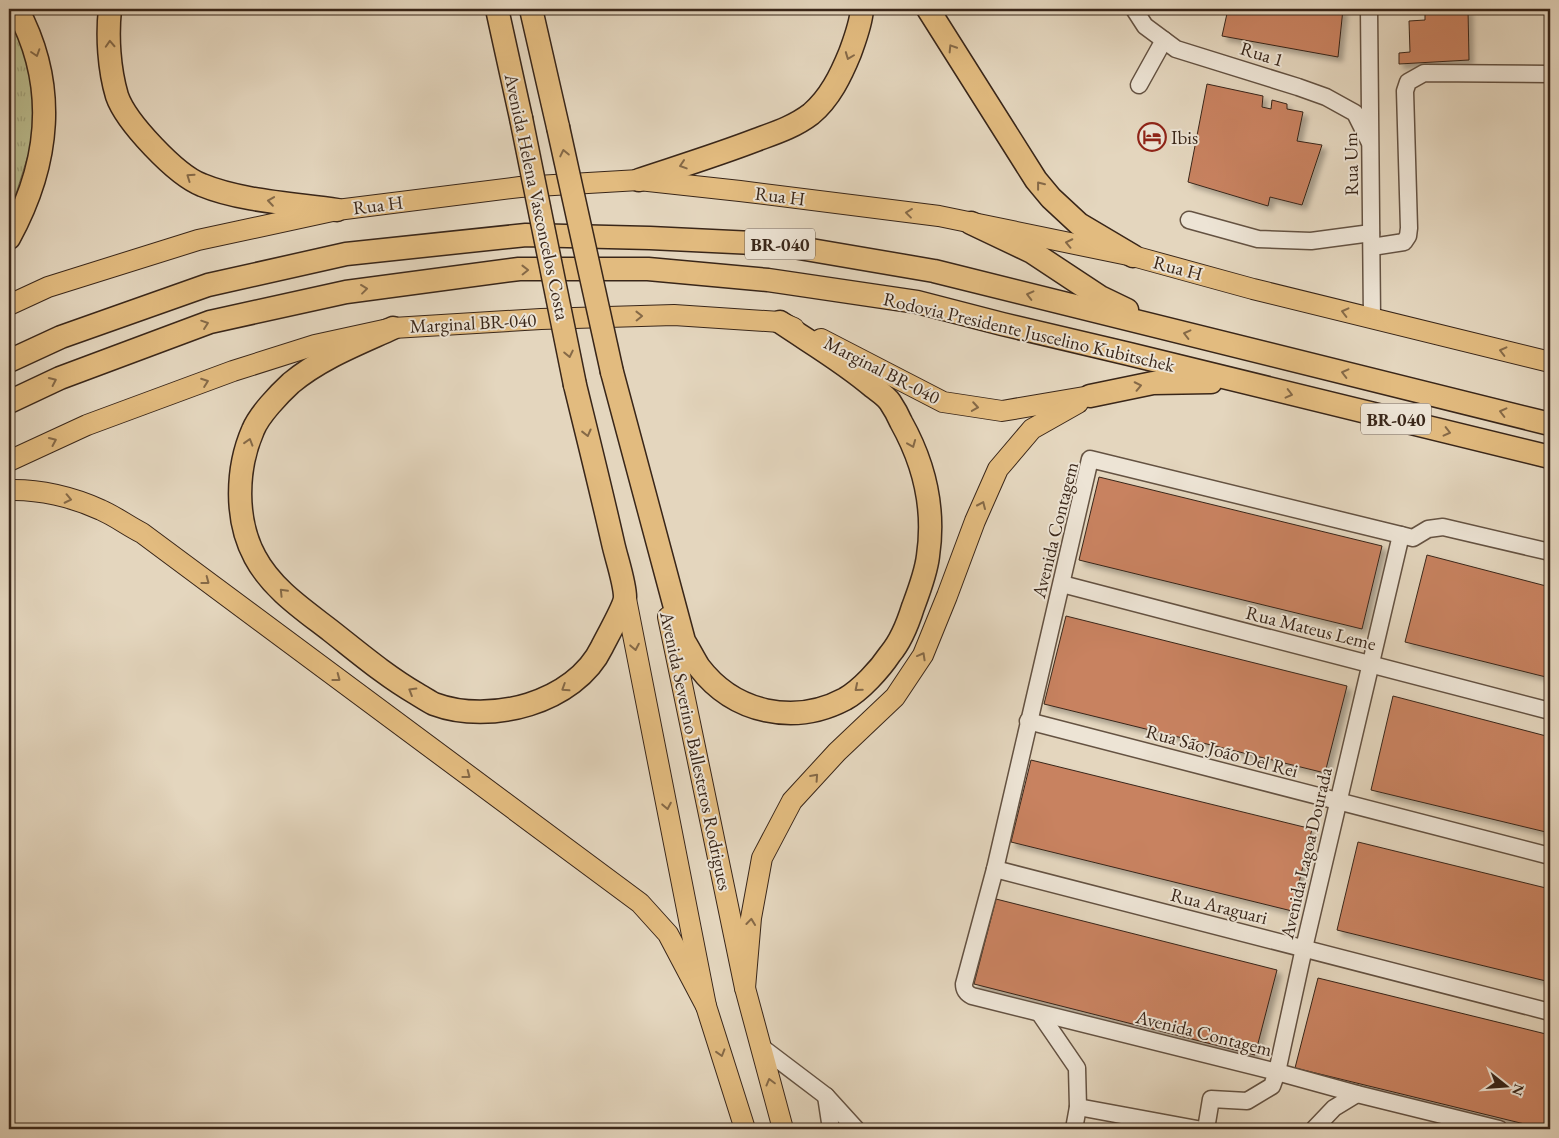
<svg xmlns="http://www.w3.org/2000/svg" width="1559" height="1138" font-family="'EB Garamond',serif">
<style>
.grass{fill:url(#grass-tufts);stroke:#7a7154}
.building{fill:#c88261;stroke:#392619;filter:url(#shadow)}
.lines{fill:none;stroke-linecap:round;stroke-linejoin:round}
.minor-casing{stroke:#645242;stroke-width:19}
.major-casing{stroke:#392619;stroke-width:22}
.highway-casing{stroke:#392619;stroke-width:25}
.minor{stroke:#ede4d5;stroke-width:16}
.major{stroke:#e2bb7f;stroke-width:20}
.highway{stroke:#e2bb7f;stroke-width:22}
.highway-bridge-casing{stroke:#392619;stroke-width:25;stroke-linecap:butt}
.highway-bridge{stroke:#e2bb7f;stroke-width:22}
.oneway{stroke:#856947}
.labels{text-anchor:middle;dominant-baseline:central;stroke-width:4;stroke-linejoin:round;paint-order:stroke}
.shield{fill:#ede4d5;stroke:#6f5f51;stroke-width:1}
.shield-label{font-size:18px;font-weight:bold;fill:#392619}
.street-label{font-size:19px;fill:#392619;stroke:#ede4d5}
.poi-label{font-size:19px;fill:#392619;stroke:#ede4d5;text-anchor:start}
</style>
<defs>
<pattern id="grass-tufts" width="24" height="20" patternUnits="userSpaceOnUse" patternTransform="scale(1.25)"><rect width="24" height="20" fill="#babc8e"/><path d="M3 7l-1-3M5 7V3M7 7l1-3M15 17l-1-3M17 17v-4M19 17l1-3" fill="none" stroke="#a1a17a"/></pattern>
<filter id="shadow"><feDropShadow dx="4.5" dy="4.5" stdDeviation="2.5" flood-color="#0004"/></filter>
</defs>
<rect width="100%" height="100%" fill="#e4d6be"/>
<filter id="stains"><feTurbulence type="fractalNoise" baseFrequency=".004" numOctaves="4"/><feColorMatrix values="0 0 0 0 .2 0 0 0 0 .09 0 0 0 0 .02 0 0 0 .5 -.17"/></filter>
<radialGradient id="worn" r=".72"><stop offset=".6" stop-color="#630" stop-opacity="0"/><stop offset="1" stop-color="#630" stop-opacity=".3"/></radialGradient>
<polygon class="grass" points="9,19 28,61 35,104 30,149 9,216"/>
<g class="building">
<polygon points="1228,9 1343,9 1338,57 1222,36"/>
<polygon points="1425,9 1468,9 1469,60 1399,64 1399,53 1410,52 1409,21 1425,20"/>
<polygon points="1207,84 1263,96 1262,107 1271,109 1272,100 1287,104 1287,109 1303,112 1297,141 1322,145 1302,205 1270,197 1268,206 1188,182"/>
<polygon points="1099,477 1382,546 1362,629 1079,560"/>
<polygon points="1427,555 1550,587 1550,678 1405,642"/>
<polygon points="1066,616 1347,686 1325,773 1044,704"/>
<polygon points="1393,696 1550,737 1550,833 1371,790"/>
<polygon points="1031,760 1312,829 1292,911 1011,842"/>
<polygon points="1358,842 1550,889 1550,982 1337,930"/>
<polygon points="996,899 1277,970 1255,1055 974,984"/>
<polygon points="1318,978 1550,1035 1550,1129 1545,1129 1295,1068"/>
</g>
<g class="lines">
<defs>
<g id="minor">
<polyline points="1134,9 1145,26 1176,49 1298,87 1326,97 1355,113 1369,141"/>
<polyline points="1369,9 1372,319"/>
<polyline points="1139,85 1164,40"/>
<polyline points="1189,220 1258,239 1311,241 1371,233"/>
<polyline points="1372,247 1404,242 1408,236 1409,228 1405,91 1408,82 1424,73 1550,74"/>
<polyline points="1062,584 1550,711"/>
<polyline points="1028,721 1550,856"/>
<polyline points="995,869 1550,1012"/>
<polyline points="1040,1014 1077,1068 1078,1107 1074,1129"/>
<polyline points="760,1046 826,1096 856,1129"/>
<polyline points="826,1096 831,1129"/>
<polyline points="1078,1107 1197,1129"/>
<polyline points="1206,1129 1211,1099 1247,1101 1272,1086 1277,1072 1304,948 1401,535"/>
<polyline points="1314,1129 1334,1108 1357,1094"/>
<path d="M1499 1129 1357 1094 1277 1072 972 996C966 993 964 990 964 984L995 869 1090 459 1401 535 1413 538 1428 529 1443 527 1550 552"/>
</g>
<g id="major">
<polyline points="9,305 48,287 198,240 337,210 520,187 639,180 740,191 939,216 1133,256 1253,289 1550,362"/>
<polyline points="821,339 943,402 1002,411 1090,396"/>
<polyline points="9,461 87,425 233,371 315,345 393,328 541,319 674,315 780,322 794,328"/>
<path d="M9 490C39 489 73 497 101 510 115 516 128 526 142 533L640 903 668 934 706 1006"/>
<polyline points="626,599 706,1006 745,1129"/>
<polyline points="668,617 745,988 783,1129"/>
<polyline points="745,988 751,918 762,858 792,801 837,752 895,697 923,655 947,596 975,521 998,469 1032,429 1078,403"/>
</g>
<g id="highway">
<path d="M110 9C107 36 109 69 117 96 126 122 176 175 202 185 240 201 296 204 337 210"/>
<polyline points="497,9 521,118"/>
<polyline points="531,9 558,127"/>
<polyline points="928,9 1036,180 1051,198 1079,224 1133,256"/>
<path d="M639 180C678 167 717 155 756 140 775 133 794 127 811 114 830 98 841 75 850 53 855 39 861 24 862 9"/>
<polyline points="971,223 1032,252 1100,297 1127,310"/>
<path d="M9 238C50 163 58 85 17 9"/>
<path d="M393 328C358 344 321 358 291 383 279 394 259 415 253 430 236 469 235 520 255 557 272 589 304 610 331 631 359 653 386 676 417 694 422 697 428 701 434 704 490 725 575 703 602 647 607 637 625 605 625 597 625 583 616 557 613 543 601 490 588 438 575 385"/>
<polyline points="9,361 61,337 208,285 346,254 526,235 650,238 776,244 934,271 1550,424"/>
<path d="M612 372 684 641C689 649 694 659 699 667 734 713 794 726 845 699 861 690 880 669 890 654 901 641 908 623 913 607 919 591 926 573 928 556 935 509 924 463 901 422 898 415 894 408 890 402 886 396 878 391 873 387 844 362 811 343 780 322"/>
<polyline points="1090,396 1153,383 1211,382"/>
<polyline points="9,402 60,378 210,322 346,292 519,269 648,269 768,280 917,302 1002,324 1129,354 1550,457"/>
</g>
</defs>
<use href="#minor" class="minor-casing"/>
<use href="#major" class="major-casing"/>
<use href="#highway" class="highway-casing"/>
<use href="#minor" class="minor"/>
<use href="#major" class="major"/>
<use href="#highway" class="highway"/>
<defs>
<g id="highway-bridge">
<polyline points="521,118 575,385"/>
<polyline points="558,127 612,372"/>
</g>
</defs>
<use href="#highway-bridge" class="highway-bridge-casing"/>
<use href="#highway-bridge" class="highway-bridge"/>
</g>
<defs><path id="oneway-chevron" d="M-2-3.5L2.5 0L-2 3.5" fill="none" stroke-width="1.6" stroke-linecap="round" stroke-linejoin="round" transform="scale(1.25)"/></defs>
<g class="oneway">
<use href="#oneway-chevron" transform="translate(110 44) rotate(-93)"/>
<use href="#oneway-chevron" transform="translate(952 48) rotate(-122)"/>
<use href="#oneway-chevron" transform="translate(36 53) rotate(72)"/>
<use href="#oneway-chevron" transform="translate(849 56) rotate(111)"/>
<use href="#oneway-chevron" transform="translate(564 153) rotate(-102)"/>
<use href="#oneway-chevron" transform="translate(683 165) rotate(162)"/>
<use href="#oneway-chevron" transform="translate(190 177) rotate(-145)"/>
<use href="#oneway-chevron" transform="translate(1040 185) rotate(-128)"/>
<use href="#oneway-chevron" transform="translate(271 201) rotate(-172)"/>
<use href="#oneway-chevron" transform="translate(909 213) rotate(-173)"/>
<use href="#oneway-chevron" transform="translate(1069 243) rotate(-168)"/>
<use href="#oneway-chevron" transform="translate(525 270) rotate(-1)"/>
<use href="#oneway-chevron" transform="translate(364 289) rotate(-7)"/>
<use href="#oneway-chevron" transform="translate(1030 295) rotate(-166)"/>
<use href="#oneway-chevron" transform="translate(1345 312) rotate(-166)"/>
<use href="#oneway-chevron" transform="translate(639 316) rotate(-1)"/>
<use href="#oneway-chevron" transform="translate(205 324) rotate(-19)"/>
<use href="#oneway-chevron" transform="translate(1187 334) rotate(-166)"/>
<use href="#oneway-chevron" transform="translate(1503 351) rotate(-166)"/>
<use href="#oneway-chevron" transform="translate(569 354) rotate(78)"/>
<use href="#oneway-chevron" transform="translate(1345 373) rotate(-166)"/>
<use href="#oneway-chevron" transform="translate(53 381) rotate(-25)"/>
<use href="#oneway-chevron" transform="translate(205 382) rotate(-20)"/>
<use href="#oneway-chevron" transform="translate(1138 386) rotate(-12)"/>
<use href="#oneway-chevron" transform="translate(1289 394) rotate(14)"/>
<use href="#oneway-chevron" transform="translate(975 407) rotate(9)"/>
<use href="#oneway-chevron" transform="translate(1503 412) rotate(-166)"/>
<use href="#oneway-chevron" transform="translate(1447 432) rotate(14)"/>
<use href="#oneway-chevron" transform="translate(587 433) rotate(76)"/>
<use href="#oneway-chevron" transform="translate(53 441) rotate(-24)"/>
<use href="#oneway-chevron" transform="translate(249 442) rotate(-73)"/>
<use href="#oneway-chevron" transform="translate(912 444) rotate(68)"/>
<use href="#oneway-chevron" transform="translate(68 499) rotate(12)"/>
<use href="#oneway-chevron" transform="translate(982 505) rotate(-66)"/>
<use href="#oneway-chevron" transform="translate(206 581) rotate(37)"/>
<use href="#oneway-chevron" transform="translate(283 592) rotate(-134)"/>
<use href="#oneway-chevron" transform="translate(635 647) rotate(79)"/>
<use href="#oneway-chevron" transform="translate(922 656) rotate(-61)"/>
<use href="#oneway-chevron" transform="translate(337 678) rotate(37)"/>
<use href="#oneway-chevron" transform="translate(565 688) rotate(147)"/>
<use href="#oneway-chevron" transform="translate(858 688) rotate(140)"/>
<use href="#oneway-chevron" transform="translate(412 691) rotate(-149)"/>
<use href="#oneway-chevron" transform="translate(467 775) rotate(37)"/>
<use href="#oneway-chevron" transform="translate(815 777) rotate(-48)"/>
<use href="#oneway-chevron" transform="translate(667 806) rotate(79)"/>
<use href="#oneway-chevron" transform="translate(751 922) rotate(-84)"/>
<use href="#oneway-chevron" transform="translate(721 1053) rotate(73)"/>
<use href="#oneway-chevron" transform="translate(770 1082) rotate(-105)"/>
</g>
<defs>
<symbol id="hotel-ring" viewBox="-11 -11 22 22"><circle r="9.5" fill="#ede4d5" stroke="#8f2418" stroke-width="1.5"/><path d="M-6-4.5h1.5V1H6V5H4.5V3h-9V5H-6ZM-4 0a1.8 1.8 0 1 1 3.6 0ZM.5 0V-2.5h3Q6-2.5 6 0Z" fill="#8f2418"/></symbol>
</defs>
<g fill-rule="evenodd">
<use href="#hotel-ring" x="1136" y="121" width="32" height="32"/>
</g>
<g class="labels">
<g class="shield">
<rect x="745" y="228.5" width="70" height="31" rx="4"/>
<rect x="1361" y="403.5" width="70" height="31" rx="4"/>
</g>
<g class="shield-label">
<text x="780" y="244">BR-040</text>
<text x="1396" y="419">BR-040</text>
</g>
<g class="street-label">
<text transform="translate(1262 54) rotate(17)">Rua 1</text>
<text transform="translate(1351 164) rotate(-91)">Rua Um</text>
<text transform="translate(780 196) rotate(7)">Rua H</text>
<text transform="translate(537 197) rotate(78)">Avenida Helena Vasconcelos Costa</text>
<text transform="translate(378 205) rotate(-7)">Rua H</text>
<text transform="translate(1178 268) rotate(15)">Rua H</text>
<text transform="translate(473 323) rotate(-3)">Marginal BR-040</text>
<text transform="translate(1029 332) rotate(13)">Rodovia Presidente Juscelino Kubitschek</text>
<text transform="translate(882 370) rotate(27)">Marginal BR-040</text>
<text transform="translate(1055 530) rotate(-76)">Avenida Contagem</text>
<text transform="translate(1311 628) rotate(14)">Rua Mateus Leme</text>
<text transform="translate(696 751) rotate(78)">Avenida Severino Ballesteros Rodrigues</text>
<text transform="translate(1222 751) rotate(15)">Rua São João Del Rei</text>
<text transform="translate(1306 853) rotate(-77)">Avenida Lagoa Dourada</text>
<text transform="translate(1219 906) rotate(14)">Rua Araguari</text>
<text transform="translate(1204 1033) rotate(14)">Avenida Contagem</text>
</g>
<g class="poi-label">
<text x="1171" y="137">Ibis</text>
</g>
</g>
<rect width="1559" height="1138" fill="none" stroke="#e4d6be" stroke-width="30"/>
<rect x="10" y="10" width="1539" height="1118" fill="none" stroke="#392619" stroke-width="2.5"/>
<rect x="15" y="15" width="1529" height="1108" fill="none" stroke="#392619"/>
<g transform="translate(1506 1086) rotate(107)" stroke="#ede4d5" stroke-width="4" paint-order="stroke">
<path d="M0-4L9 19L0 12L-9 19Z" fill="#392619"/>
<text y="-8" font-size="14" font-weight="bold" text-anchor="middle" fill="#392619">N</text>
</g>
<rect width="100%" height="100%" filter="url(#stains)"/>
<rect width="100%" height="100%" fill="url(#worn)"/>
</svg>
